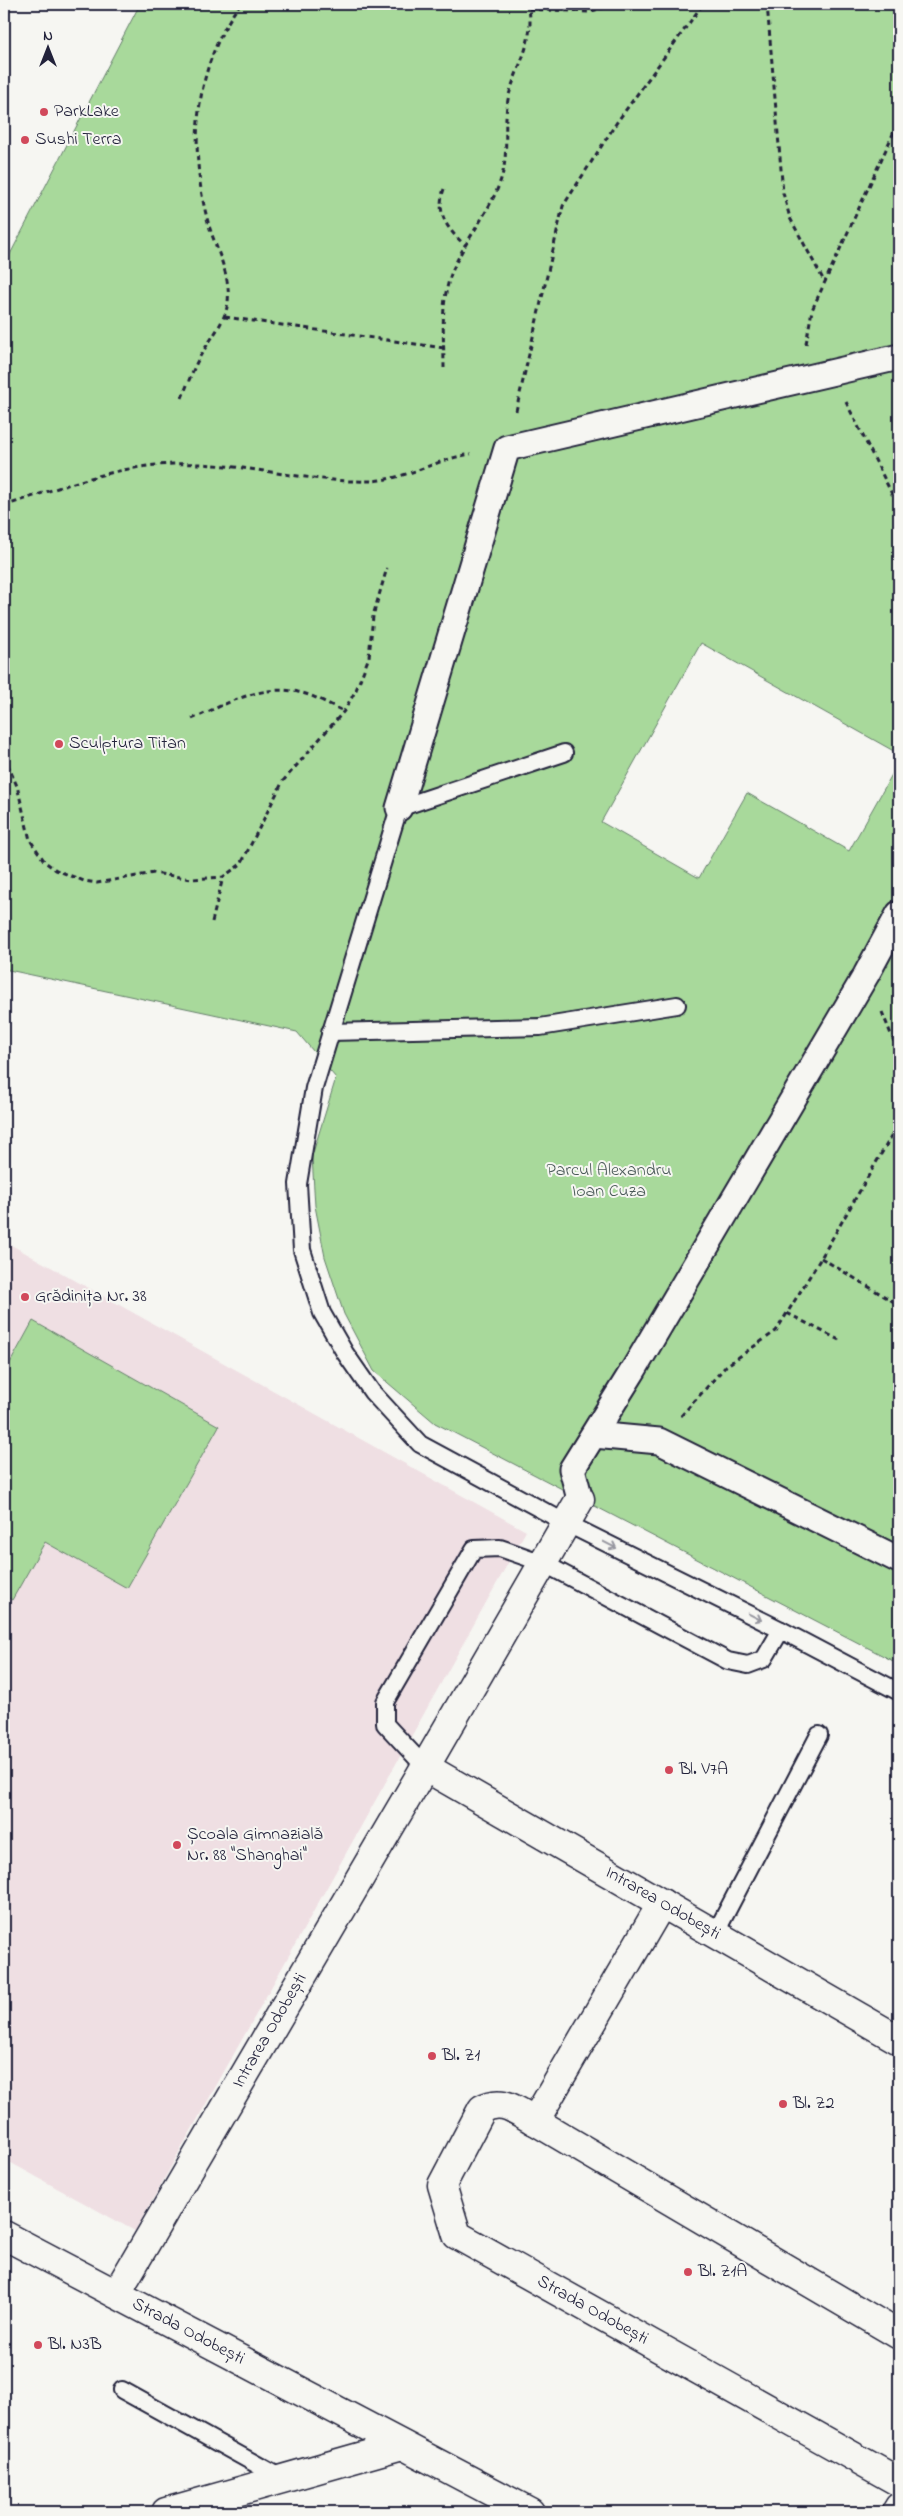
<svg xmlns="http://www.w3.org/2000/svg" width="903" height="2516" font-family="'Indie Flower',sans-serif">
<style>
.built{fill:#efdfe3}
.green{fill:#a8d99b;stroke:#657e6b}
.lines{fill:none;stroke-linecap:round;stroke-linejoin:round}
.service-casing{stroke:#22223b;stroke-width:20}
.pedestrian-casing{stroke:#22223b;stroke-width:29}
.minor-casing{stroke:#22223b;stroke-width:31}
.path{stroke:#22223b;stroke-width:3;stroke-dasharray:5 4;stroke-linecap:butt}
.service{stroke:#f6f6f2;stroke-width:16}
.pedestrian{stroke:#f6f6f2;stroke-width:25}
.minor{stroke:#f6f6f2;stroke-width:28}
.oneway{stroke:#9797a0}
.poi-dot{fill:#d1495b;stroke:#f6f6f2;stroke-width:2}
.labels{text-anchor:middle;dominant-baseline:central;stroke-width:4;stroke-linejoin:round;paint-order:stroke}
.poi-label{font-size:18px;fill:#22223b;stroke:#f6f6f2;text-anchor:start}
.park-label{font-size:18px;fill:#4a5958;stroke:#f6f6f2}
.street-label{font-size:18px;fill:#22223b;stroke:#f6f6f2}
</style>
<rect width="100%" height="100%" fill="#f6f6f2"/>
<filter id="ink" filterUnits="userSpaceOnUse"><feTurbulence type="fractalNoise" baseFrequency=".02" numOctaves="2"/><feDisplacementMap in="SourceGraphic" scale="10" xChannelSelector="R" yChannelSelector="G"/><feConvolveMatrix kernelMatrix="1 2 1 2 8 2 1 2 1" color-interpolation-filters="sRGB"/></filter>
<g filter="url(#ink)">
<polygon class="built" points="4,1241 526,1531 135,2231 4,2159"/>
<g class="green">
<polygon points="140,4 899,4 899,754 701,643 601,822 699,878 747,793 849,851 899,762 899,1664 435,1423 374,1371 344,1314 325,1257 315,1206 312,1156 336,1078 297,1032 4,969 4,266"/>
<polygon points="33,1321 219,1426 127,1588 45,1542 12,1600 4,1595 4,1374"/>
</g>
<g class="lines">
<defs>
<g id="service">
<polyline points="564,753 399,808 314,1088 298,1184 302,1250 322,1313 345,1353 372,1392 420,1444 566,1523 781,1630 899,1692"/>
<polyline points="330,1032 540,1027 677,1005"/>
<polyline points="425,1767 385,1724 385,1702 474,1549 500,1548 543,1563 728,1661 748,1665 764,1659 781,1630"/>
<polyline points="715,1934 819,1735"/>
<polyline points="122,2390 283,2479"/>
</g>
<g id="pedestrian">
<polyline points="399,808 507,448 899,357"/>
<polyline points="594,1435 659,1441 899,1560"/>
<polyline points="580,1499 572,1469 634,1369 866,975 899,914"/>
</g>
<g id="minor">
<polyline points="425,1767 580,1499"/>
<polyline points="662,1903 535,2121 899,2335"/>
<path id="s1" d="M535 2121C516 2111 503 2097 482 2109L442 2185 457 2235 899 2482"/>
<path id="s2" d="M4 2235 530 2512"/>
<path id="s3" d="M116 2294 425 1767 899 2040"/>
<polyline points="166,2512 402,2445"/>
<polyline points="896,2512 899,2507"/>
</g>
</defs>
<use href="#service" class="service-casing"/>
<use href="#pedestrian" class="pedestrian-casing"/>
<use href="#minor" class="minor-casing"/>
<g class="path">
<polyline points="767,4 783,193 790,218 824,281"/>
<polyline points="529,9 588,12 617,4"/>
<path d="M444 189C435 214 448 230 466 246"/>
<polyline points="225,317 444,348"/>
<polyline points="806,344 812,310 899,121"/>
<path d="M444 368C444 342 441 313 447 288 455 250 489 217 501 179 510 152 502 123 509 95 518 63 536 40 528 4"/>
<path d="M182 398C187 385 192 372 198 360 208 341 225 324 228 302 231 274 215 248 208 222 188 147 194 67 240 4"/>
<polyline points="846,402 899,508"/>
<polyline points="516,411 563,206 617,122 703,4"/>
<path d="M4 506C59 488 114 466 173 464 239 461 304 483 369 481 406 480 436 459 471 454"/>
<path d="M192 719C226 704 260 684 298 692 314 695 330 705 344 711"/>
<polyline points="4,756 17,786 30,840 45,862 56,870 84,881 97,883 154,873 192,879 223,877 241,864 283,781 344,711 356,690 369,657 373,616 387,568"/>
<polyline points="212,922 223,877"/>
<polyline points="882,1012 899,1054"/>
<polyline points="821,1258 899,1305"/>
<polyline points="787,1313 839,1340"/>
<polyline points="681,1416 726,1366 776,1331 821,1258 899,1123"/>
</g>
<use href="#service" class="service"/>
<use href="#pedestrian" class="pedestrian"/>
<use href="#minor" class="minor"/>
</g>
<defs><path id="oneway-shaft" d="M-6 0H5M1.5-3L5.5 0L1.5 3" fill="none" stroke-width="1.6" stroke-linecap="round" stroke-linejoin="round" transform="scale(1.25)"/></defs>
<g class="oneway">
<use href="#oneway-shaft" transform="translate(610 1545) rotate(27)"/>
<use href="#oneway-shaft" transform="translate(755 1617) rotate(27)"/>
</g>
</g>
<g class="poi-dot">
<circle cx="44" cy="112" r="5"/>
<circle cx="25" cy="140" r="5"/>
<circle cx="59" cy="744" r="5"/>
<circle cx="25" cy="1297" r="5"/>
<circle cx="669" cy="1770" r="5"/>
<circle cx="177" cy="1845" r="5"/>
<circle cx="432" cy="2056" r="5"/>
<circle cx="783" cy="2104" r="5"/>
<circle cx="688" cy="2272" r="5"/>
<circle cx="38" cy="2345" r="5"/>
</g>
<g class="labels">
<g class="poi-label">
<text x="54" y="112">ParkLake</text>
<text x="35" y="140">Sushi Terra</text>
<text x="69" y="744">Sculptura Titan</text>
<text x="35" y="1297">Grădinița Nr. 38</text>
<text x="679" y="1770">Bl. V7A</text>
<text x="187" y="1835">Școala Gimnazială<tspan x="187" dy="21">Nr. 88 "Shanghai"</tspan></text>
<text x="442" y="2056">Bl. Z1</text>
<text x="793" y="2104">Bl. Z2</text>
<text x="698" y="2272">Bl. Z1A</text>
<text x="48" y="2345">Bl. N3B</text>
</g>
<g class="park-label">
<text x="609" y="1171">Parcul Alexandru<tspan x="609" dy="21">Ioan Cuza</tspan></text>
</g>
<g class="street-label">
<text stroke="none"><textPath href="#s3" startOffset="885">Intrarea Odobești</textPath></text>
<text stroke="none"><textPath href="#s3" startOffset="305">Intrarea Odobești</textPath></text>
<text stroke="none"><textPath href="#s1" startOffset="351">Strada Odobești</textPath></text>
<text stroke="none"><textPath href="#s2" startOffset="208">Strada Odobești</textPath></text>
</g>
</g>
<rect width="903" height="2516" fill="none" stroke="#f6f6f2" stroke-width="20"/>
<rect x="10" y="10" width="883" height="2496" fill="none" stroke="#22223b" stroke-width="2" filter="url(#ink)"/>
<g transform="translate(48 48)" stroke="#f6f6f2" stroke-width="4" paint-order="stroke">
<path d="M0-4L9 19L0 12L-9 19Z" fill="#22223b"/>
<text y="-8" font-size="14" font-weight="bold" text-anchor="middle" fill="#22223b">N</text>
</g>
</svg>
